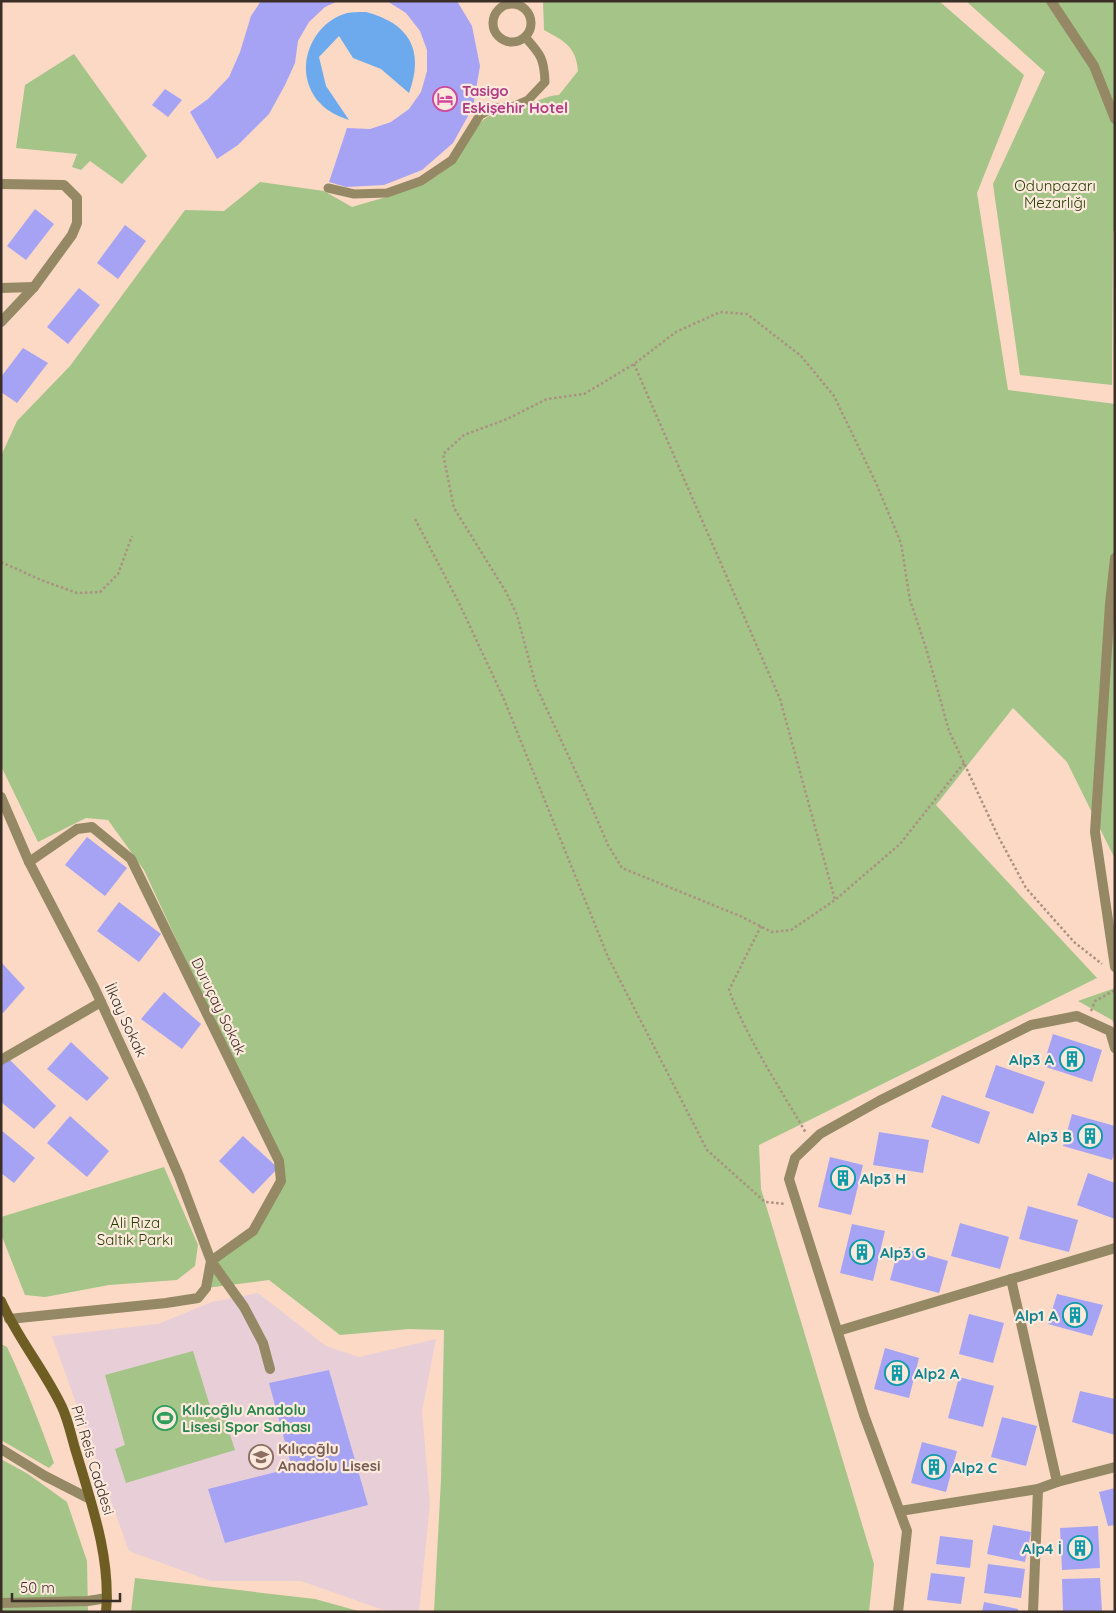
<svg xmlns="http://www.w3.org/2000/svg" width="1116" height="1613" font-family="Quicksand,sans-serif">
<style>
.education{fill:#e8cfd7}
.green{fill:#a4c488}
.water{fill:#6daaed}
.building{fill:#a6a3f5}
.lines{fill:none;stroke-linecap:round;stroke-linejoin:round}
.path{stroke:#ab9182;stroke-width:2.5;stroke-dasharray:2.5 2.5;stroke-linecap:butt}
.service{stroke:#948964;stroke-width:9}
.pedestrian{stroke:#948964;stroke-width:10}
.minor{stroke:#948964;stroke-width:10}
.secondary{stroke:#6f5e24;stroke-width:10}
.labels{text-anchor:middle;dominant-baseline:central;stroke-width:4.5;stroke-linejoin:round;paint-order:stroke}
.hotel-label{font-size:15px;font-weight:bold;fill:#b23c85;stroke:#fee9dd;text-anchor:start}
.park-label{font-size:15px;fill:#243e02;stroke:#fee9dd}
.street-label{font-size:15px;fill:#3b2e26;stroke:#fee9dd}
.culture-label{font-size:15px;font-weight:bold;fill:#0d838f;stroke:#fee9dd;text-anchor:end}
.leisure-label{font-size:15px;font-weight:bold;fill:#27864d;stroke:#fee9dd;text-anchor:start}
.education-label{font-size:15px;font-weight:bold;fill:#785e54;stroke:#fee9dd;text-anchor:start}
</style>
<rect width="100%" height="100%" fill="#fbd9c5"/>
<polygon class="education" points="258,1293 326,1346 359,1357 436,1339 422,1411 430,1504 419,1612 389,1612 301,1581 211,1581 129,1551 52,1336 158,1324 212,1302"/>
<g class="green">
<path d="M543 1H939L1024 75 977 193 1008 390 1115 404V859L1067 762 1013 708 936 805 1097 978 759 1145 761 1189 874 1564 869 1612H434L441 1480 444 1330 409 1329 340 1335 269 1280 206 1288 211 1261 253 1231 281 1181 279 1161 144 870 108 820 86 818 38 842 1 766V456L17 421 70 366 185 210 224 211 260 182 324 191 352 207C381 198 412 192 438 175 455 164 464 144 476 128 493 107 502 115 523 107 536 102 545 96 559 95L578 71C576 46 564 41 544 30Z"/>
<polygon points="966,1 1115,1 1115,231 1113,231 1112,385 1020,375 993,184 1045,72"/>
<polygon points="74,54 147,156 122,184 90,161 81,170 72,167 77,154 16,148 25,85"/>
<polygon points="1115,988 1115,1025 1112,1020 1078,1001"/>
<polygon points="164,1167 198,1245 195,1266 177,1280 109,1285 45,1297 25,1295 1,1234 1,1217"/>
<path d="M1 1344 7 1347C25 1385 40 1424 54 1463L49 1468 1 1440Z"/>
<polygon points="193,1351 214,1419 224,1416 235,1450 126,1483 115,1449 125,1445 105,1375"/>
<polygon points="1,1459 28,1474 67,1502 87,1561 88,1612 1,1612"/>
<polygon points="135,1578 315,1599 362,1612 131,1612"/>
</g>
<path class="water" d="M366 12C409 23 425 50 409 93L381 69 353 58 339 36 319 57 326 86 349 120C338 116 328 112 320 103 292 73 309 24 347 13 352 12 360 12 366 12Z"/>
<g class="building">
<polygon points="261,1 338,1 325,7 309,22 298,41 295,63 285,85 269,114 238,145 217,159 190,112 208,99 229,77 240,52 251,16"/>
<polygon points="387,1 457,1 472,26 480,66 473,107 453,143 422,170 384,185 346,187 329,182 347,128 370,129 391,122 409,109 421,92 427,71 427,50 420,31 406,13"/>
<polygon points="165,89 182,100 168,117 152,105"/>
<polygon points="35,209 54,224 26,260 7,246"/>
<polygon points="125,225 146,241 118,279 97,263"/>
<polygon points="79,288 100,305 68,344 47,327"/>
<polygon points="23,348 48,363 17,403 1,392 1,377"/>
<polygon points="87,837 127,868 105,896 65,865"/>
<polygon points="119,902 161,934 139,962 97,931"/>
<polygon points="1,962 25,988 3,1013 1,1012"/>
<polygon points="164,992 201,1024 182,1049 141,1019"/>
<polygon points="1053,1034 1102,1050 1092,1082 1043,1066"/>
<polygon points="71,1042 109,1078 87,1101 47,1069"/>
<polygon points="9,1059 56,1106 34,1129 1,1102 1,1065"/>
<polygon points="996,1065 1045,1082 1033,1114 985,1097"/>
<polygon points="942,1095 990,1112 979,1144 931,1127"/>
<polygon points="1072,1114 1115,1126 1115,1150 1112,1160 1063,1146"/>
<polygon points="70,1116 109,1151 87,1177 47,1143"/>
<polygon points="1,1130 35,1158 14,1183 1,1173"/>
<polygon points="879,1132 929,1140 923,1173 873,1165"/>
<polygon points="243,1136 278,1168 253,1194 219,1161"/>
<polygon points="830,1157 863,1165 851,1215 818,1207"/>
<polygon points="1088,1173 1115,1183 1115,1219 1077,1205"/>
<polygon points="1028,1206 1078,1220 1069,1252 1019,1239"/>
<polygon points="960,1223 1009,1237 1000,1269 951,1256"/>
<polygon points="852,1224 885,1231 873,1281 840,1273"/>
<polygon points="899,1247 948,1261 939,1293 890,1280"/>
<polygon points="1057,1294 1103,1305 1092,1336 1048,1324"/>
<polygon points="969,1314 1004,1323 993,1363 959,1354"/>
<polygon points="885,1348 919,1358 909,1398 874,1389"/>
<polygon points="329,1370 368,1505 225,1543 208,1489 292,1468 269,1383"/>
<polygon points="959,1377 994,1386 983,1427 948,1418"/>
<polygon points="1080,1391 1115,1399 1115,1435 1072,1422"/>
<polygon points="1002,1417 1037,1426 1026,1466 991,1457"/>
<polygon points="922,1442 957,1451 946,1492 911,1483"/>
<polygon points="1115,1488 1115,1525 1108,1526 1099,1492"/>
<polygon points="993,1525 1031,1532 1025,1562 987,1554"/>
<polygon points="1098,1526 1100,1568 1062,1570 1060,1528"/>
<polygon points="940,1536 973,1540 970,1568 936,1564"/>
<polygon points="988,1564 1025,1569 1021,1598 984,1593"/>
<polygon points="931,1573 965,1577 961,1604 927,1600"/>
<polygon points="1100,1578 1102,1612 1063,1612 1062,1579"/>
<polygon points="984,1602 1018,1609 1018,1612 982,1612"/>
</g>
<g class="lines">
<g class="path">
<polyline points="634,364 780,699 835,900"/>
<polyline points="415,519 459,603 503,697 608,957 707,1150 765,1202 786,1204"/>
<polyline points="1,562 41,580 77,593 100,592 118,574 132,536"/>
<polyline points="964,763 900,844 835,900 791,930 772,932 740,916 622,868 608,845 586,794 536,686 517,615 506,592 454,508 443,454 464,435 507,419 547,399 584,394 634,364 676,332 720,312 747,314 801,356 834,396 876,483 901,543 910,600 926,648 949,731 998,836 1026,888 1074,942 1102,964"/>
<path d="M761 926 729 990C748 1041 779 1086 806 1133"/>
<polyline points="1091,1011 1095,1001 1115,990"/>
</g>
<g class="service">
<circle cx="512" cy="23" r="19"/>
<path d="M328 188 354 194 387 193 421 181 452 160 480 115 493 108 512 107 528 100 545 82C544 58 541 55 525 37"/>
</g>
<polyline class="pedestrian" points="1,1603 88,1601 107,1598"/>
<g class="minor">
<polyline points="1051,1 1094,66 1115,119"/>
<polyline points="1,184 64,185 77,198 77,223 72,235 34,287 1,322"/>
<polyline points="1,288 34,287"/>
<polyline points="1115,558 1110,604 1095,832 1115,967"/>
<polyline points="1,797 29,862 94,987 143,1093 179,1176 211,1261 206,1288 198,1298 166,1303 9,1319"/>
<polyline points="29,862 77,829 92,827 131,859 279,1161 281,1181 253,1231 211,1261 244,1307 263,1343 270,1369"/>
<polyline points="1,1060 101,1002"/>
<polyline points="1011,1279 1057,1482"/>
<polyline points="838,1331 1115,1248"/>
<polyline points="1,1449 45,1476 90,1499"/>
<polyline points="900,1511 1038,1489 1057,1482 1115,1467"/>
<polyline points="898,1612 907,1531 864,1415 789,1179 795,1158 820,1134 879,1101 1031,1025 1077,1016 1110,1031 1115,1048"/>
<polyline points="1033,1612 1038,1489"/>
</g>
<path class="secondary" d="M1 1301C18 1339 45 1371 62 1407 69 1422 72 1440 77 1455 92 1505 111 1559 106 1612"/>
</g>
<defs>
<symbol id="hotel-ring" viewBox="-11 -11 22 22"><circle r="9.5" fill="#fee9dd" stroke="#d1479c" stroke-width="1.5"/><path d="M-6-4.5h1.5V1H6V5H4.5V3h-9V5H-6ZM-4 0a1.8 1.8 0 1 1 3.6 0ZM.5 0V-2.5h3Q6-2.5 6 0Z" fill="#d1479c"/></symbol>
<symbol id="building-ring" viewBox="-11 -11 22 22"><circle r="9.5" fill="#fee9dd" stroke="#0f9aa8" stroke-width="1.5"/><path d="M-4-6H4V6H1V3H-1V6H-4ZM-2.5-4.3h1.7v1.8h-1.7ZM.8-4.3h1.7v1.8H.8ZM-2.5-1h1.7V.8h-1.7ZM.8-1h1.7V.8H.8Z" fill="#0f9aa8"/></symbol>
<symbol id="stadium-ring" viewBox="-11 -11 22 22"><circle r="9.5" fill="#fee9dd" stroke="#2e9e5b" stroke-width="1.5"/><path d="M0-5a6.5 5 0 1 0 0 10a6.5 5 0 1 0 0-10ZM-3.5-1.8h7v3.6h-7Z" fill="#2e9e5b"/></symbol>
<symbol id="school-ring" viewBox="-11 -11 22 22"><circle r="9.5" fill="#fee9dd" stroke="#8d6e63" stroke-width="1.5"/><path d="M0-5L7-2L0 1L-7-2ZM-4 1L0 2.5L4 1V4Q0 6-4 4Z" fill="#8d6e63"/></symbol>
</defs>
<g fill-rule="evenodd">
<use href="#hotel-ring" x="431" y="85" width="28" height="28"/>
<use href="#building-ring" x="1058" y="1045" width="28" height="28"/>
<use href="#building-ring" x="1076" y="1122" width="28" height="28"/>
<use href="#building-ring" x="829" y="1164" width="28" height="28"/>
<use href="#building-ring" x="848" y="1238" width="28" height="28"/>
<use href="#building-ring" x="1061" y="1301" width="28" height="28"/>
<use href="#building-ring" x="883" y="1359" width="28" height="28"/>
<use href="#stadium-ring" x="151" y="1404" width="28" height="28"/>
<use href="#school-ring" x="247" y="1443" width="28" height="28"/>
<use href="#building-ring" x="920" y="1453" width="28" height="28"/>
<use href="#building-ring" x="1066" y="1534" width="28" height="28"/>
</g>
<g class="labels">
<g class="hotel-label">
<text x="462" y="90">Tasigo<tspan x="462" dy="17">Eskişehir Hotel</tspan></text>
</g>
<g class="park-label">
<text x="1055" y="185">Odunpazarı<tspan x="1055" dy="17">Mezarlığı</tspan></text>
<text x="135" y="1222">Ali Rıza<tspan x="135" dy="17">Saltık Parkı</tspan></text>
</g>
<g class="street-label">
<text transform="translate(219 1006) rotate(64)">Duruçay Sokak</text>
<text transform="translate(126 1020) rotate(65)">İlkay Sokak</text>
<text transform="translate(93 1460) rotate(73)">Piri Reis Caddesi</text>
</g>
<g class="culture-label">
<text x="1054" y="1059">Alp3 A</text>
<text x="1072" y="1136">Alp3 B</text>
<text x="860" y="1178" text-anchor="start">Alp3 H</text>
<text x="880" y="1252" text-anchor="start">Alp3 G</text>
<text x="1058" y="1315">Alp1 A</text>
<text x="914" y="1373" text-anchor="start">Alp2 A</text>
<text x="952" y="1467" text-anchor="start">Alp2 C</text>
<text x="1062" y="1548">Alp4 İ</text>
</g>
<g class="leisure-label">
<text x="182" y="1409">Kılıçoğlu Anadolu<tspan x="182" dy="17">Lisesi Spor Sahası</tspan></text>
</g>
<g class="education-label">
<text x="278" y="1448">Kılıçoğlu<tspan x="278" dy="17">Anadolu Lisesi</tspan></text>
</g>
</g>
<rect width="1116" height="1613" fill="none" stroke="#3b2e26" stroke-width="5"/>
<path d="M12 1593v8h108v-8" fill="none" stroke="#3b2e26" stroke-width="2.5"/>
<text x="20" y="1593" font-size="15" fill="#3b2e26" stroke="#fee9dd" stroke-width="4" paint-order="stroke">50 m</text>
</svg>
